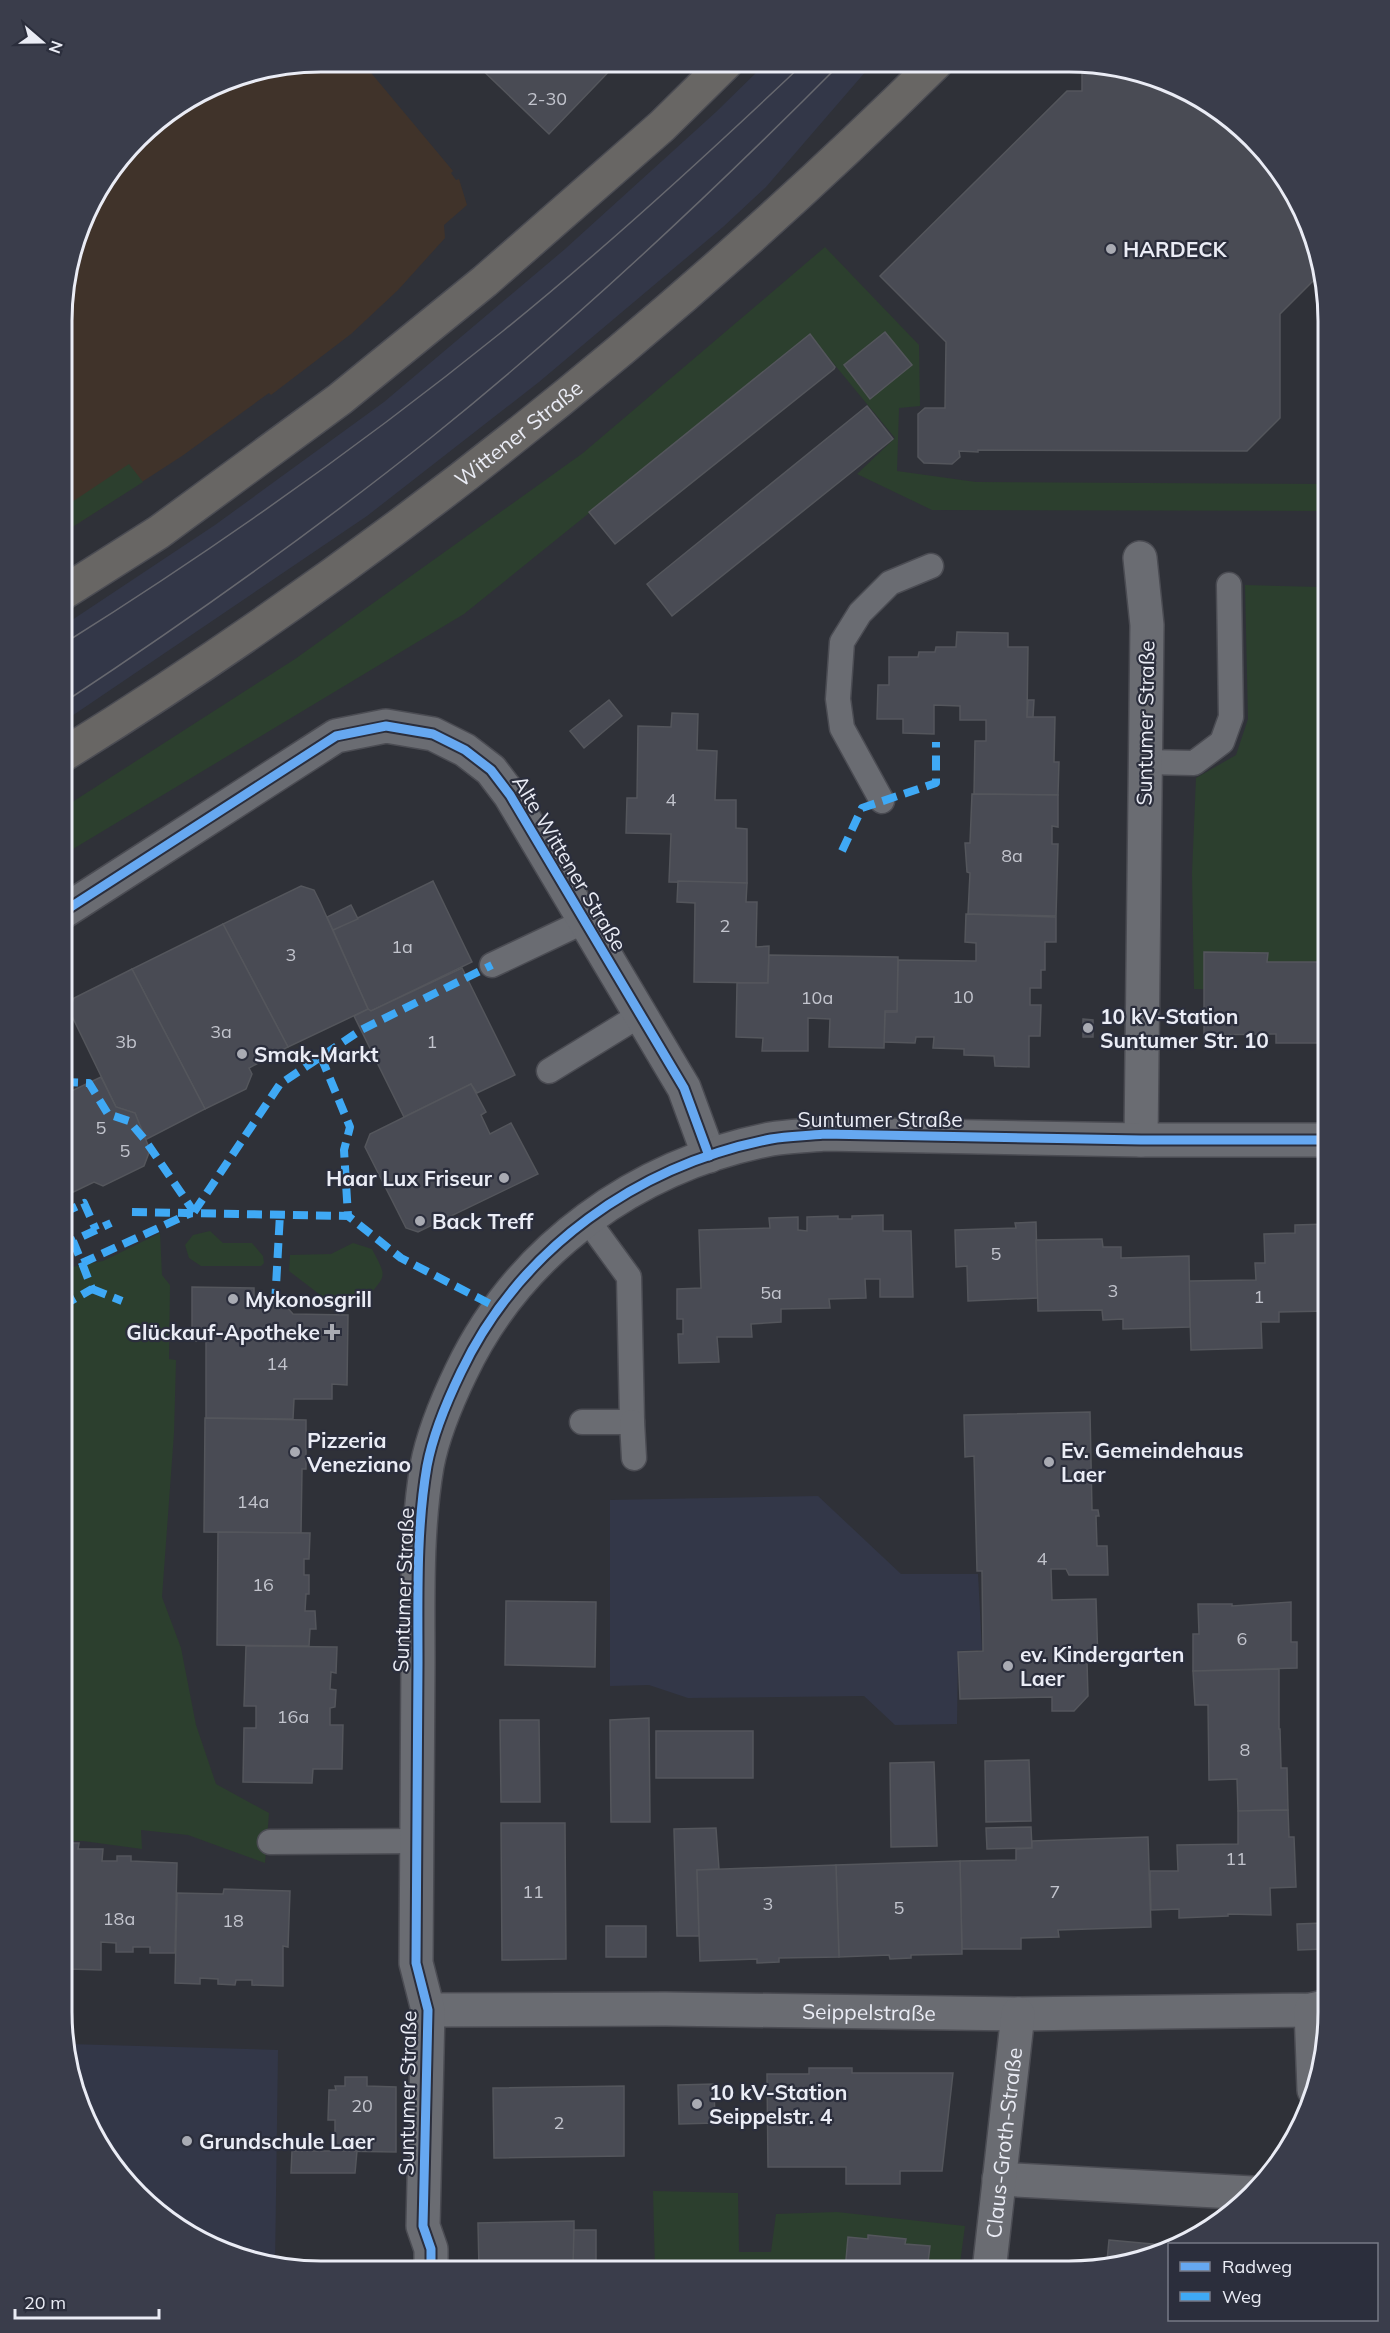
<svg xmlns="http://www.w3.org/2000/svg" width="1390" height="2333" font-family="Mulish,sans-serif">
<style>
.industrial{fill:#40332a}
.built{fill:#333748}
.green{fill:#2c3f2e}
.building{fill:#494b54;stroke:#54565c;stroke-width:1.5}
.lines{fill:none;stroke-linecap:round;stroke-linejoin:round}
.lane-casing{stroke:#4b4c53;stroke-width:27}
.street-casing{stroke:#4b4c53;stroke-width:36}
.primary-casing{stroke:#4b4c53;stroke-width:36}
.lane{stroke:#6a6c72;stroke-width:24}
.street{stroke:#6a6c72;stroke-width:33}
.primary{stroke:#686664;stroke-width:33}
.tram{stroke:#67686f;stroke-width:1.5}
.quiet{stroke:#3fa9f5;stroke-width:8;stroke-dasharray:15 8;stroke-linecap:butt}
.cycleway-casing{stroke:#2b2e3c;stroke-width:13}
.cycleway{stroke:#66a8f1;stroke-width:9}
.poi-dot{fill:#a9abb3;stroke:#2b2e3c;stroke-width:2}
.labels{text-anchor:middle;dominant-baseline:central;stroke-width:4.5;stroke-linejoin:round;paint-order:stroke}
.number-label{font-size:18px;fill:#c2c4cd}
.poi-label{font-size:21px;font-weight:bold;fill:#eaecf5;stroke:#2b2e3c;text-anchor:start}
.street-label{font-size:21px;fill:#eaecf5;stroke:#2b2e3c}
.rim{fill:none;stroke:#eaecf5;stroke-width:3}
</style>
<rect width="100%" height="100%" fill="#2f3138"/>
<polygon class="industrial" points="321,62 362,62 453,171 451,173 456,180 459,179 467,205 444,225 445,238 398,290 351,334 271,395 269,393 182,456 63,533 64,288 88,206 150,126 222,81"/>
<g class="built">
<polygon points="766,63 873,63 766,187 723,227 539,382 367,516 63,722 63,626 215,525 384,402 565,249 716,112"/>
<polygon points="818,1496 901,1574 978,1574 982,1650 958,1651 957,1724 895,1725 864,1696 688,1698 649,1685 610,1686 610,1500"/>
<polygon points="68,2044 278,2050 275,2266 222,2252 163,2218 115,2170 81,2111"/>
</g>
<g class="green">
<polygon points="825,247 919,345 920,406 899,408 897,471 976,482 1328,484 1328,511 932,510 857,474 895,438 810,335 464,614 63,855 63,808 295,659 583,453"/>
<polygon points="129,464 143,482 63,533 63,508"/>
<polygon points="1245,585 1320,587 1319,624 1328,625 1328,992 1194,989 1192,873 1196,778 1236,755 1248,719"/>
<polygon points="210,1231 223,1243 252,1243 263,1256 264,1263 261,1266 201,1266 189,1258 185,1245 193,1235"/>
<polygon points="160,1233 162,1275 170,1285 169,1359 176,1360 174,1433 162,1597 181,1648 196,1725 216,1784 269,1813 265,1863 188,1835 141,1830 142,1849 83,1841 62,1841 62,1269 103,1261"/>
<path d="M353 1243 372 1249C387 1278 387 1274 366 1299L323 1297 289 1271 290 1255 331 1254Z"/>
<polygon points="653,2191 738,2193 739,2252 771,2252 776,2214 837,2212 965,2226 959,2271 655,2270"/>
</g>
<g class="building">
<polygon points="474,62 618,62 549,134"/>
<polygon points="1082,64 1103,64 1168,81 1227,115 1275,163 1309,222 1319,275 1280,314 1280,418 1247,451 978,450 978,452 959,451 960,457 952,464 924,463 918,457 918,414 925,408 945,408 946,342 880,276 1067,91 1082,91"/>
<polygon points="885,332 912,365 870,399 844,365"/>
<polygon points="810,334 835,367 834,369 615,544 589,512"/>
<polygon points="867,406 893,439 672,616 647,584"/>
<polygon points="957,632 1008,633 1008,647 1028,647 1027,717 1055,717 1054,762 1059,762 1058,795 974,794 975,741 986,741 986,720 960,720 960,706 934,705 934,734 903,733 903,719 877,719 878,685 889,685 889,657 918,657 919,652 935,652 936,647 956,647"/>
<polygon points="609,700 622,716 584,748 570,731"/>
<polygon points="1028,700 1034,700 1033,717 1027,717"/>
<polygon points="672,713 698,714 697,750 717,751 715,800 736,800 736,828 747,829 747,883 669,882 671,834 626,833 627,798 637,798 638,726 671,727"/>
<polygon points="972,794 1058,795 1058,827 1052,826 1052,844 1058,844 1056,916 968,914 970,873 967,872 965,843 970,843"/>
<polygon points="433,881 472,962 371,1011 368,1009 333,930"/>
<polygon points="678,881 747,883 746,902 757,902 756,947 769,946 768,983 694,982 695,903 677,902"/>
<polygon points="301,886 314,890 320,902 368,1009 288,1047 223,924"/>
<polygon points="351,905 358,919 333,930 327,917"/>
<polygon points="966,914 1056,917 1056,942 1045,942 1045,970 1041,970 1041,988 1030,988 1030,1005 1041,1005 1040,1036 1029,1036 1029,1067 995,1066 994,1056 964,1055 964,1049 933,1048 934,1037 916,1037 915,1043 884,1042 885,1012 897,1012 898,960 976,961 976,943 965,942"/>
<polygon points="223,924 288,1047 249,1068 252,1074 246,1089 205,1109 132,969"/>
<polygon points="1204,952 1268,953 1267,962 1328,962 1328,1043 1276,1043 1276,1034 1204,1035"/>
<polygon points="769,955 898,957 897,1011 885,1011 884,1048 829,1047 830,1019 808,1018 808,1051 762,1051 763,1038 736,1037 737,983 768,983"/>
<polygon points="462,968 515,1075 477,1093 471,1084 404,1117 354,1016 368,1009 371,1011"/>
<polygon points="132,969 205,1109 145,1140 135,1113 116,1107 69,1010 74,998"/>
<polygon points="1083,1019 1093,1020 1093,1037 1083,1037"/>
<polygon points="101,1077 116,1107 135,1113 150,1150 144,1166 103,1186 94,1182 63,1197 63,1095"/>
<polygon points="471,1084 486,1112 481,1115 490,1134 511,1123 538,1174 418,1232 406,1228 365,1147 370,1134"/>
<polygon points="883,1215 883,1231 911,1231 913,1297 880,1297 880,1279 865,1279 866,1298 829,1299 830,1308 781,1309 781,1322 751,1324 752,1337 717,1337 719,1362 679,1363 678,1334 683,1334 683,1319 677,1319 677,1289 701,1288 699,1230 770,1228 769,1218 798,1217 798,1230 807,1231 807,1217 838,1216 838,1219 852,1219 852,1216"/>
<polygon points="1036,1222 1038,1298 968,1301 967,1266 956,1267 955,1230 1016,1228 1015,1223"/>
<polygon points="1328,1224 1328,1311 1279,1312 1279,1322 1261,1322 1262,1348 1191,1350 1189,1281 1256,1280 1255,1263 1265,1263 1264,1234 1295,1233 1295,1225"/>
<polygon points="1102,1239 1103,1247 1121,1247 1121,1258 1189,1256 1190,1327 1123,1329 1123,1319 1103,1320 1102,1310 1038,1311 1036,1240"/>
<polygon points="192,1287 254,1288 254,1304 284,1304 293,1314 348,1315 347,1385 332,1384 332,1399 294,1399 293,1419 206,1418 206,1341 192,1341"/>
<polygon points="1090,1412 1092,1510 1098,1510 1099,1516 1096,1516 1097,1546 1107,1546 1108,1575 1069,1575 1066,1569 1051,1569 1052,1600 1096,1599 1098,1662 1087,1662 1088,1696 1074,1711 1052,1711 1052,1697 960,1699 958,1652 983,1651 982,1571 977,1571 974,1456 965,1457 964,1415"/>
<polygon points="205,1418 306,1420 306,1469 302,1469 301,1533 204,1532"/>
<polygon points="218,1532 310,1533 309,1559 304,1559 304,1575 309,1575 309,1594 306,1594 305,1611 315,1611 316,1629 310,1629 309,1646 217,1645"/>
<polygon points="506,1601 596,1602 595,1667 505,1665"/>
<polygon points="1291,1602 1291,1642 1297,1642 1297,1668 1193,1671 1193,1634 1199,1634 1198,1604 1232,1604 1232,1606"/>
<polygon points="246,1646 337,1647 336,1673 331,1672 330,1689 336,1690 335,1707 330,1708 330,1725 343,1725 342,1769 313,1769 312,1783 243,1782 244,1728 256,1728 256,1706 244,1706"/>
<polygon points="1279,1669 1279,1729 1280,1729 1281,1768 1287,1768 1288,1810 1238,1811 1237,1779 1209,1780 1208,1705 1195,1705 1193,1671"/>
<polygon points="649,1718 650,1822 611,1822 610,1720"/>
<polygon points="500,1720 539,1720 540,1802 501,1802"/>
<rect x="656" y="1731" width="97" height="47"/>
<polygon points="1029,1760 1031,1821 986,1822 985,1761"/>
<polygon points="934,1762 937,1846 891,1847 890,1763"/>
<polygon points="1288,1810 1289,1837 1294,1837 1296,1887 1270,1888 1271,1915 1228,1914 1228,1916 1179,1918 1179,1909 1151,1910 1150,1871 1178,1871 1177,1845 1238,1844 1238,1811"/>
<polygon points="501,1823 565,1823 566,1959 502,1960"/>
<polygon points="1031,1827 1032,1848 987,1849 986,1828"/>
<polygon points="716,1828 719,1869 697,1870 699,1936 677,1936 674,1829"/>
<polygon points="1148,1837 1151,1927 1058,1930 1059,1937 1021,1938 1021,1949 962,1949 960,1861 1016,1860 1016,1849 1032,1848 1032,1841"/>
<polygon points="62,1843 79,1843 78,1849 103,1849 102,1861 117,1861 117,1856 131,1856 131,1861 177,1863 175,1953 150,1953 150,1947 133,1947 133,1952 116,1952 116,1943 101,1942 101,1970 69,1969 69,1980 62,1980"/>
<polygon points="960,1861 962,1954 911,1955 911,1958 890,1959 889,1955 839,1957 836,1865"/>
<polygon points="836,1865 839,1957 779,1958 779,1962 757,1963 757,1959 700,1961 697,1870"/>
<polygon points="224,1889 290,1891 288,1947 283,1946 283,1986 252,1985 252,1980 236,1980 235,1985 218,1984 218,1979 200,1978 200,1984 175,1983 177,1893 223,1894"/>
<polygon points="1323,1923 1324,1949 1298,1950 1297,1924"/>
<rect x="606" y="1926" width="40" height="31"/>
<polygon points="809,2068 852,2068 852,2073 953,2073 942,2171 900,2171 900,2184 846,2184 846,2167 768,2167 767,2074 809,2074"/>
<polygon points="345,2077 367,2077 367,2086 396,2087 396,2152 335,2151 335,2120 328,2120 329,2090 336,2090 335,2086 345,2086"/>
<polygon points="714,2084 715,2123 679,2124 678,2085"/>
<polygon points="624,2086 624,2156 494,2158 493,2088"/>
<polygon points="292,2151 357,2151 355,2173 291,2173"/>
<polygon points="574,2221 574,2270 470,2270 479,2269 478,2223"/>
<polygon points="574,2230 596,2230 596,2265 573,2265"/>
<polygon points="868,2235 906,2239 905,2244 930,2246 927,2271 845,2271 848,2237 868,2239"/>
<polygon points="1109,2240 1152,2244 1151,2255 1116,2262 1107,2261"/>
<polygon points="1152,2244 1170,2246 1170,2251 1151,2255"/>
</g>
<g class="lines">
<defs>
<g id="lane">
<polyline points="1144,762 1194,763 1222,742 1231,717 1229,585"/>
<polyline points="882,801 842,728 838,699 842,642 860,613 890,583 931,566"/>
<polyline points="492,965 585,921"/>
<polyline points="549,1071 640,1015"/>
<polyline points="582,1422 632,1422 629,1277 586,1218"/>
<polyline points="632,1422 634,1458"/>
<polyline points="270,1842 417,1841"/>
</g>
<g id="street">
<polyline points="1140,558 1147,625 1141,1140"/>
<polyline points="63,912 336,736 386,726 433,734 465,750 491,770 510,795 684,1088 709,1156"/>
<path id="s1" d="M428 2010 666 2009 1018 2014 1311 2010 1328 2006"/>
<polyline points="1311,2010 1314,2090"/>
<polyline points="999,2179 1252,2193"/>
<path d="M431 2270V2249L423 2226 428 2010 416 1963C417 1863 417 1762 418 1662 418 1597 416 1530 427 1466 433 1434 447 1401 461 1372 520 1248 638 1165 771 1139 788 1136 806 1136 824 1134L1141 1140H1328"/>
<path id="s2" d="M989 2271 1018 2014"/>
</g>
<g id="primary">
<polyline points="63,593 159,532 340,399 485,281 662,126 726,63"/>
<path id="s3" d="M63 755C379 559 671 324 936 63"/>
</g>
</defs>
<use href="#lane" class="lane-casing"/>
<use href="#street" class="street-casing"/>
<use href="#primary" class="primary-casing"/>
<use href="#lane" class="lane"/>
<use href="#street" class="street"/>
<use href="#primary" class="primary"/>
<g class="tram">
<path d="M63 644C216 548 363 444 503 331 607 247 707 155 804 63"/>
<path d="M63 703C190 619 314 531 433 436 577 320 711 194 841 63"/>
</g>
<g class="quiet">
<polyline points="842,851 862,808 936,783 936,742"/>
<polyline points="321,1057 350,1127 344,1150 348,1216"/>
<polyline points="63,1082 89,1083 108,1114 129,1121 145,1140 194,1212"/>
<polyline points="132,1212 348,1216 401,1258 498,1308"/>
<polyline points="194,1212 280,1084 361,1030 492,965"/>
<polyline points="63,1213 84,1203 96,1230"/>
<polyline points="73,1241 82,1263 191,1213"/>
<polyline points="62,1246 111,1223"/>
<polyline points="92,1289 122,1301"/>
<polyline points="275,1304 280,1214"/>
<polyline points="62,1306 92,1289 82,1263"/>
</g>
<defs>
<g id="cycleway">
<polyline points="63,912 336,736 386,726 433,734 465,750 491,770 510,795 684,1088 709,1156"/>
<path d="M431 2270V2249L423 2226 428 2010 416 1963C417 1863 417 1762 418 1662 418 1597 416 1530 427 1466 433 1434 447 1401 461 1372 520 1248 638 1165 771 1139 788 1136 806 1136 824 1134L1141 1140H1328"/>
</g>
</defs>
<use href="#cycleway" class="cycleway-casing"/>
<use href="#cycleway" class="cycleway"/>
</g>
<g class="poi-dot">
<circle cx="1111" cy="249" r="6"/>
<circle cx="1088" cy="1028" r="6"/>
<circle cx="242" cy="1054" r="6"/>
<circle cx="504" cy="1178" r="6"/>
<circle cx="420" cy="1221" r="6"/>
<circle cx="233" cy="1299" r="6"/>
<path d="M329 1323h6v6h6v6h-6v6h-6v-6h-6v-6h6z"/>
<circle cx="295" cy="1452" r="6"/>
<circle cx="1049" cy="1462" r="6"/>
<circle cx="1008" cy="1666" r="6"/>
<circle cx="697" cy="2104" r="6"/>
<circle cx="187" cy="2141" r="6"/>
</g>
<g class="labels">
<g class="number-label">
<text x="547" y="98">2-30</text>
<text x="671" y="799">4</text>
<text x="1012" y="855">8a</text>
<text x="725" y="925">2</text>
<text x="402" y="946">1a</text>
<text x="291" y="954">3</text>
<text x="963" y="996">10</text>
<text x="817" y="997">10a</text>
<text x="221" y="1031">3a</text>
<text x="126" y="1041">3b</text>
<text x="432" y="1041">1</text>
<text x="101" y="1127">5</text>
<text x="125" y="1150">5</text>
<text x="996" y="1253">5</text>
<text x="1113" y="1290">3</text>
<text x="771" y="1292">5a</text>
<text x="1259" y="1296">1</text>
<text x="277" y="1363">14</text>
<text x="253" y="1501">14a</text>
<text x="1042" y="1558">4</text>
<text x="263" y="1584">16</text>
<text x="1242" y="1638">6</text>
<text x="293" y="1716">16a</text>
<text x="1245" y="1749">8</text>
<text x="1236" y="1858">11</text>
<text x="533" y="1891">11</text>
<text x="1055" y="1891">7</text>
<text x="768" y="1903">3</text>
<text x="899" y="1907">5</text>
<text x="119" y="1918">18a</text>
<text x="233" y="1920">18</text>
<text x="362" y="2105">20</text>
<text x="559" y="2122">2</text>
</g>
<g class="poi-label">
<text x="1123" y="249">HARDECK</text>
<text x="1100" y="1016">10 kV-Station<tspan x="1100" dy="24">Suntumer Str. 10</tspan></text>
<text x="254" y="1054">Smak-Markt</text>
<text x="492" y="1178" text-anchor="end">Haar Lux Friseur</text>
<text x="432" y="1221">Back Treff</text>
<text x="245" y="1299">Mykonosgrill</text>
<text x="320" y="1332" text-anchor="end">Glückauf-Apotheke</text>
<text x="307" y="1440">Pizzeria<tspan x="307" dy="24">Veneziano</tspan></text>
<text x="1061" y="1450">Ev. Gemeindehaus<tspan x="1061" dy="24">Laer</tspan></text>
<text x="1020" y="1654">ev. Kindergarten<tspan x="1020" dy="24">Laer</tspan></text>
<text x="709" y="2092">10 kV-Station<tspan x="709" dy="24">Seippelstr. 4</tspan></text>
<text x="199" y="2141">Grundschule Laer</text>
</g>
<g class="street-label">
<text stroke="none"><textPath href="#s3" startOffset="558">Wittener Straße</textPath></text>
<text transform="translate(1145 723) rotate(-89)">Suntumer Straße</text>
<text transform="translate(570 863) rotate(59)">Alte Wittener Straße</text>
<text x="880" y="1119">Suntumer Straße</text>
<text transform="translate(403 1590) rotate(-88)">Suntumer Straße</text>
<text stroke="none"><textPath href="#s1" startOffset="441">Seippelstraße</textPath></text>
<text transform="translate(407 2093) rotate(-89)">Suntumer Straße</text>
<text stroke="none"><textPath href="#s2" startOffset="129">Claus-Groth-Straße</textPath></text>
</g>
</g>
<path d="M0 0H1390V2333H0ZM321 72H1069A249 249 0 0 1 1318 321V2012A249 249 0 0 1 1069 2261H321A249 249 0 0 1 72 2012V321A249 249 0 0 1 321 72Z" fill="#3a3d4b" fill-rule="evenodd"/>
<path class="rim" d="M321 72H1069A249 249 0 0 1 1318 321V2012A249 249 0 0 1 1069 2261H321A249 249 0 0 1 72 2012V321A249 249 0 0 1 321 72Z"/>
<rect x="1168" y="2243" width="210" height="78" fill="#2b2e3c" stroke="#777a86" stroke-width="1.5"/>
<rect x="1180" y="2262" width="30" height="9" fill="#66a8f1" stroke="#777a86" stroke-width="1.5"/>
<text x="1222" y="2273" font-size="18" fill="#eaecf5">Radweg</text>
<rect x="1180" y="2292" width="30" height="9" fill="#3fa9f5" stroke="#777a86" stroke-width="1.5"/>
<text x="1222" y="2303" font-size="18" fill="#eaecf5">Weg</text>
<g transform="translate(42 42) rotate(110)" stroke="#2b2e3c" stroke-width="4.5" paint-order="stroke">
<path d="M0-4.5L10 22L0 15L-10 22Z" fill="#eaecf5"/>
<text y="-9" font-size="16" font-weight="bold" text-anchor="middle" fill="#eaecf5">N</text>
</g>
<path d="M15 2309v9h144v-9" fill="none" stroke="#eaecf5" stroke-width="3"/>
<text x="24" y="2309" font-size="18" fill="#eaecf5" stroke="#2b2e3c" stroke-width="4.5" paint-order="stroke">20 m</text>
</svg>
